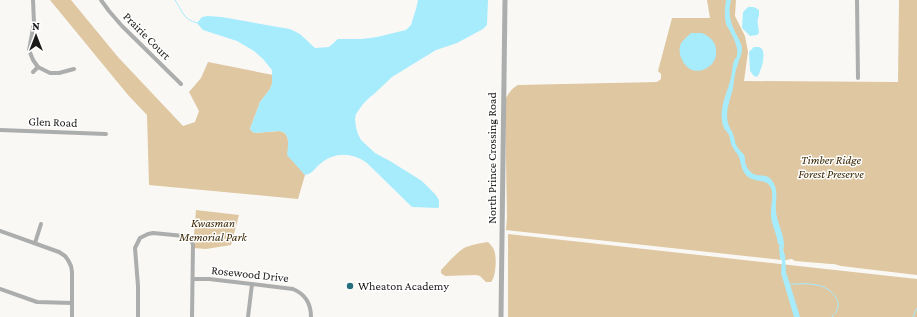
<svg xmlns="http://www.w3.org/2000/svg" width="917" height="317" font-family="'Crimson Pro',serif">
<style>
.green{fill:#dec7a1}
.water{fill:#a7ecfd}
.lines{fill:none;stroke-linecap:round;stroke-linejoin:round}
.stream{stroke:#a7ecfd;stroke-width:1}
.minor{stroke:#acaeae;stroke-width:4}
.tertiary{stroke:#acaeae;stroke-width:5}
.poi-dot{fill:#286e7c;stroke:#fff;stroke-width:1.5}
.labels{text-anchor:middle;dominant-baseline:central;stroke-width:3;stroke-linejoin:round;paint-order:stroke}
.street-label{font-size:12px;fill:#1b1b1a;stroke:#fff}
.park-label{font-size:12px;font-style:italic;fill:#3a2600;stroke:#fff}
.poi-label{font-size:12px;fill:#1b1b1a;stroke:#fff;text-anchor:start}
</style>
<rect width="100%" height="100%" fill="#faf8f5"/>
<g class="green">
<path d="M50 0H71L118 57 183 126 195 122 199 111 189 92 201 78 208 62 273 75 272 84 270 89 260 102 250 129 254 133 279 131C291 132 288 146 288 155L305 175 298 199 149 185 147 115 128 95Z"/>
<path d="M707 0H736L735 16 745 36 748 52 744 81 898 82 899 0H917V275L841 266 834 264H831L795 261C790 257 790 260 785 260L783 249 780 251V258L782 260 506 230 507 218 505 100C509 93 511 89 518 85L657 82 661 79V74L658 71 672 18H710Z"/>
<polygon points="196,210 239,215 231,245 206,249 193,248"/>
<polygon points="508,234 917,279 917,317 508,317"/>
<path d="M488 242C490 244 493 247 494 250 497 257 496 277 491 282H486L480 276 476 275 445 276 441 273V270C448 263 455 254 464 248 470 245 481 243 488 242Z"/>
</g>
<g class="water">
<path d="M418 0H488L487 25 483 29 457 43 436 50 392 77 374 94 370 97 363 104 356 114 355 119 356 127 358 134 361 140 375 153 390 161 422 181 435 194 439 200V207L438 208 412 207 367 163C351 152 335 152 320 164 315 168 312 174 305 175L287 155C288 146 291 132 279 131L254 133 250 129 260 102 270 89 272 84V70L263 59 254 51 237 41 203 30 197 23 202 17 208 16 222 17 272 26 290 29 300 34 315 48 329 47 338 39H362L377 37 406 30 411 25 416 9Z"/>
<path d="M726 0H731C728 11 730 22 735 32 738 38 742 43 742 49 742 55 739 59 738 64 735 71 734 80 733 88 730 101 724 113 729 126 730 129 732 131 733 134 735 139 735 144 738 148 740 151 743 153 744 155 745 157 745 159 745 161 745 165 749 171 752 173 759 178 767 172 773 182 779 191 775 203 776 212 777 224 787 239 783 250L785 255 786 273 789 281 800 317H794L781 273 782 261 780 258 779 247 780 245 778 244C777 233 770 223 771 212 771 204 774 195 771 188 767 178 754 183 747 176 742 171 741 164 739 157 737 153 733 149 731 144 730 141 730 138 729 135 728 132 725 131 724 128 717 111 727 94 731 78 732 72 732 66 734 61 736 56 736 60 737 55 739 45 730 32 726 24 724 16 725 8 726 0Z"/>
<path d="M748 7H754L759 10V16C756 21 759 27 759 33L757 35 750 36 742 28 743 12Z"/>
<path d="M691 33C694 33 698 33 701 33 706 34 714 40 715 45 716 47 716 51 716 54 716 65 701 75 690 69 682 64 676 50 682 42 684 39 688 36 691 33Z"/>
<path d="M754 47H759C760 47 761 48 762 49 766 55 761 72 757 77L754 76 750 71 749 52Z"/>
</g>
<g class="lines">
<g class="stream">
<path d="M175 0C183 11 182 19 197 23"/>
<path d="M791 284C799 284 808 283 817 285 828 287 844 299 836 312 835 314 833 315 832 317"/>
<polyline points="913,317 917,308"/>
</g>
<g class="minor">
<polyline points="33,0 34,23 29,50 33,60 38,67 50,73 59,73 74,69"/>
<polyline points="101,0 109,11 122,26 181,84"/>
<polyline points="857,0 858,78"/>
<polyline points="33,72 38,67"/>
<polyline points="0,130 106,134"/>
<polyline points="0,231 59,252 65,256 68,260 71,266 72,272 72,317"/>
<polyline points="35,243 41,224"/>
<path d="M193 279H209L293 289C305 294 311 304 311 317"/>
<polyline points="0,289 37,302 72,303"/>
<path d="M138 317V286L135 248 140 238 148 234 153 233 184 236C189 238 192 240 193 245L192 317"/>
<polyline points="248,317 252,284"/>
</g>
<polyline class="tertiary" points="501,317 505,0"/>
</g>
<circle class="poi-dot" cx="350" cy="286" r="4"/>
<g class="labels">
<g class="street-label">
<text transform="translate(147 36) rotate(45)">Prairie Court</text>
<text transform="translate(53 122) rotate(2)">Glen Road</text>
<text transform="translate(492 158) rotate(-90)">North Prince Crossing Road</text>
<text transform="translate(250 274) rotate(6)">Rosewood Drive</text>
</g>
<g class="park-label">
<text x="831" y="160">Timber Ridge<tspan x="831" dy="14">Forest Preserve</tspan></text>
<text x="213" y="223">Kwasman<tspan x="213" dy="14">Memorial Park</tspan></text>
</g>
<g class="poi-label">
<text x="358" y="286">Wheaton Academy</text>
</g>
</g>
<g transform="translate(36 36)" stroke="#ffffff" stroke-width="3" paint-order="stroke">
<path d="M0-3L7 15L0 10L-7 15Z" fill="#1b1b1a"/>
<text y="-6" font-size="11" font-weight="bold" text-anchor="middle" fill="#1b1b1a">N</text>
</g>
</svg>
